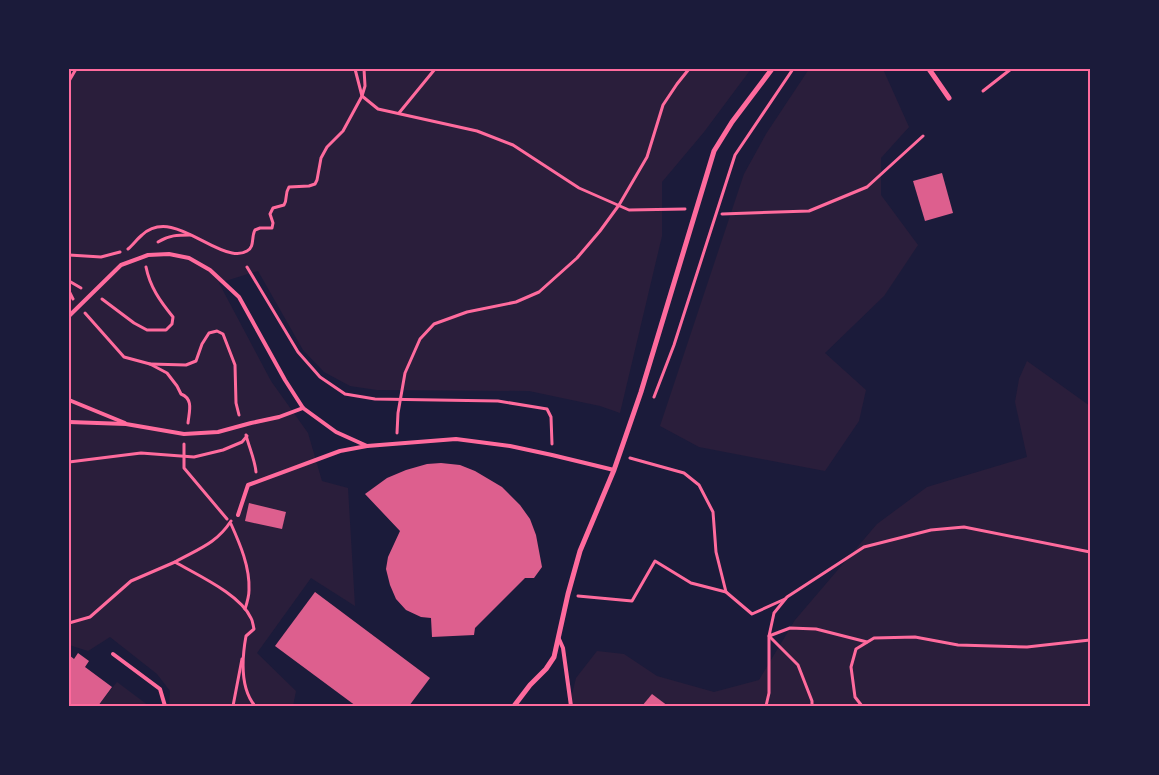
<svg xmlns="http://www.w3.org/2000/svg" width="1159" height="775" font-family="'Golos Text',sans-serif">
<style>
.green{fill:#2a1e3b}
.building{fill:#dd5f8e}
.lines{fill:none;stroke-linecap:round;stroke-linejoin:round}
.path{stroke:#ff6b9d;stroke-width:3}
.service{stroke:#ff6b9d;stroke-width:4}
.minor{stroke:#ff6b9d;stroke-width:5}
.neatline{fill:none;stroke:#ff6b9d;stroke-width:2}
</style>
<rect width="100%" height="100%" fill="#1b1b3a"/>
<g class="green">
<polygon points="69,69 751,69 704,132 662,182 662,236 620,413 600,406 529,391 377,390 350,386 324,372 303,350 258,271 219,283 271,381 308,433 322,481 348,488 355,606 311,578 257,653 296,691 293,706 169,706 170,691 157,674 110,637 88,651 69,645"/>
<polygon points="809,69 883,69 909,127 881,158 881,195 918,245 884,296 825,353 866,390 859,421 825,471 699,447 660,426 744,174 766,134"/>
<polygon points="1027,361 1090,406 1090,706 566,706 571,699 576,678 597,651 624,654 657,676 714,692 759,680 795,620 877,524 927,487 1027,457 1015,402 1019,379"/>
<polygon points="117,682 149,706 98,706"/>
</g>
<g class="building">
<polygon points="942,173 953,213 925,221 913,181"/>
<polygon points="441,463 460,465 475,471 502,487 520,505 530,519 536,535 542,567 534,578 525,578 475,628 474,635 432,637 431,618 421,617 406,610 396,599 390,585 386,569 388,557 400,531 365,494 387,478 406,470 427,464"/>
<polygon points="249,503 286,512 282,529 245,521"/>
<polygon points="315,592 430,678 409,706 356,706 275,646"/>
<polygon points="78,653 89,661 85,667 112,687 98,706 69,706 69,655 74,659"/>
<polygon points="652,694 668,706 642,706"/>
</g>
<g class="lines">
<g class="path">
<polyline points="355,69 362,96 378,109 477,131 513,145 579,188 629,210 685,209"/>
<polyline points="69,81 76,69"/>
<polyline points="983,91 1011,69"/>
<polyline points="399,113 435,69"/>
<polyline points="722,214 809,211 867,187 923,136"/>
<path d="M158 242C169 235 178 235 190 235"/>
<path d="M128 249C133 245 137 239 142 235 169 210 204 248 232 253 237 254 242 254 247 251 255 247 251 237 255 230L260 228H272L273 223 270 214 273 208 284 205C288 199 284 195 289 187L309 186 315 184 317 180 321 158 327 147 343 131 362 96 365 86 364 69"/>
<polyline points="69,255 101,257 120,252"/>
<polyline points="247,267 298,352 320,377 345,394 375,399 498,401 547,409 551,417 552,444"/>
<polyline points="69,281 81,288"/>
<polyline points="69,291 73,299"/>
<path d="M102 299 134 323 147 330H166L172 324 173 317C160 301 150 287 146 267"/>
<path d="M85 313 124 357 150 364 167 373 177 386 181 394C194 399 189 412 188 423"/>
<polyline points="150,364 186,365 196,361 202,344 209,333 217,331 223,334 235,365 236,403 239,415"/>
<polyline points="654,397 674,345 735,155 793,69"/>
<polyline points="397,433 398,413 405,373 420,339 434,324 467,312 516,302 539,292 577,258 600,231 619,205 647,157 663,105 677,84 689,69"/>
<path d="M246 435C249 447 255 460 256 472"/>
<polyline points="184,444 184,468 227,519"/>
<polyline points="630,458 684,473 699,485 713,512 716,552 726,592"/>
<polyline points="69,462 141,453 194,457 223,450 242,442 247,436"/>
<path d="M231 521C216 544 198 549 175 562 197 575 240 594 251 618 253 621 253 626 254 629L246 636C242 658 240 688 255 706"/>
<path d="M231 524C240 544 250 567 249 590 249 596 247 603 245 609"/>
<polyline points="578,596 632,601 655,561 691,583 726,592 752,614 785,599"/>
<polyline points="69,623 90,617 131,581 175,562"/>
<polyline points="233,706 242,659"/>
<polyline points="766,706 769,693 769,636 774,613 787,597 864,547 931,530 964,527 1090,552"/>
<polyline points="812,706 812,701 798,665 769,636 790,628 816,629 867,642"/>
<polyline points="862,706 855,697 851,667 856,649 874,638 915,637 958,645 1027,647 1090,640"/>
</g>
<g class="service">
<polyline points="69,316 121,265 148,255 169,254 189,258 210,270 239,297 285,380 303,408 336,432 367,446 456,439 510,446 552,455 614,470"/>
<polyline points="69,400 125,423"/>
<polyline points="69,422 126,424 184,434 218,432 251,423 279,417 303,408"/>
<polyline points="238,515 248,485 340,451 367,446"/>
<polyline points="559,639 563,648 571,706"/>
<polyline points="113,654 160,689 165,706"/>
</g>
<g class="minor">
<polyline points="929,69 949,98"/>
<polyline points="514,706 530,685 546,669 554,657 568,594 580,551 614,470 641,392 714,151 732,122 772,69"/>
</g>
</g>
<rect width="1159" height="775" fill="none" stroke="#1b1b3a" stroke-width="140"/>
<rect x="70" y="70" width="1019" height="635" class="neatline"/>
</svg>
